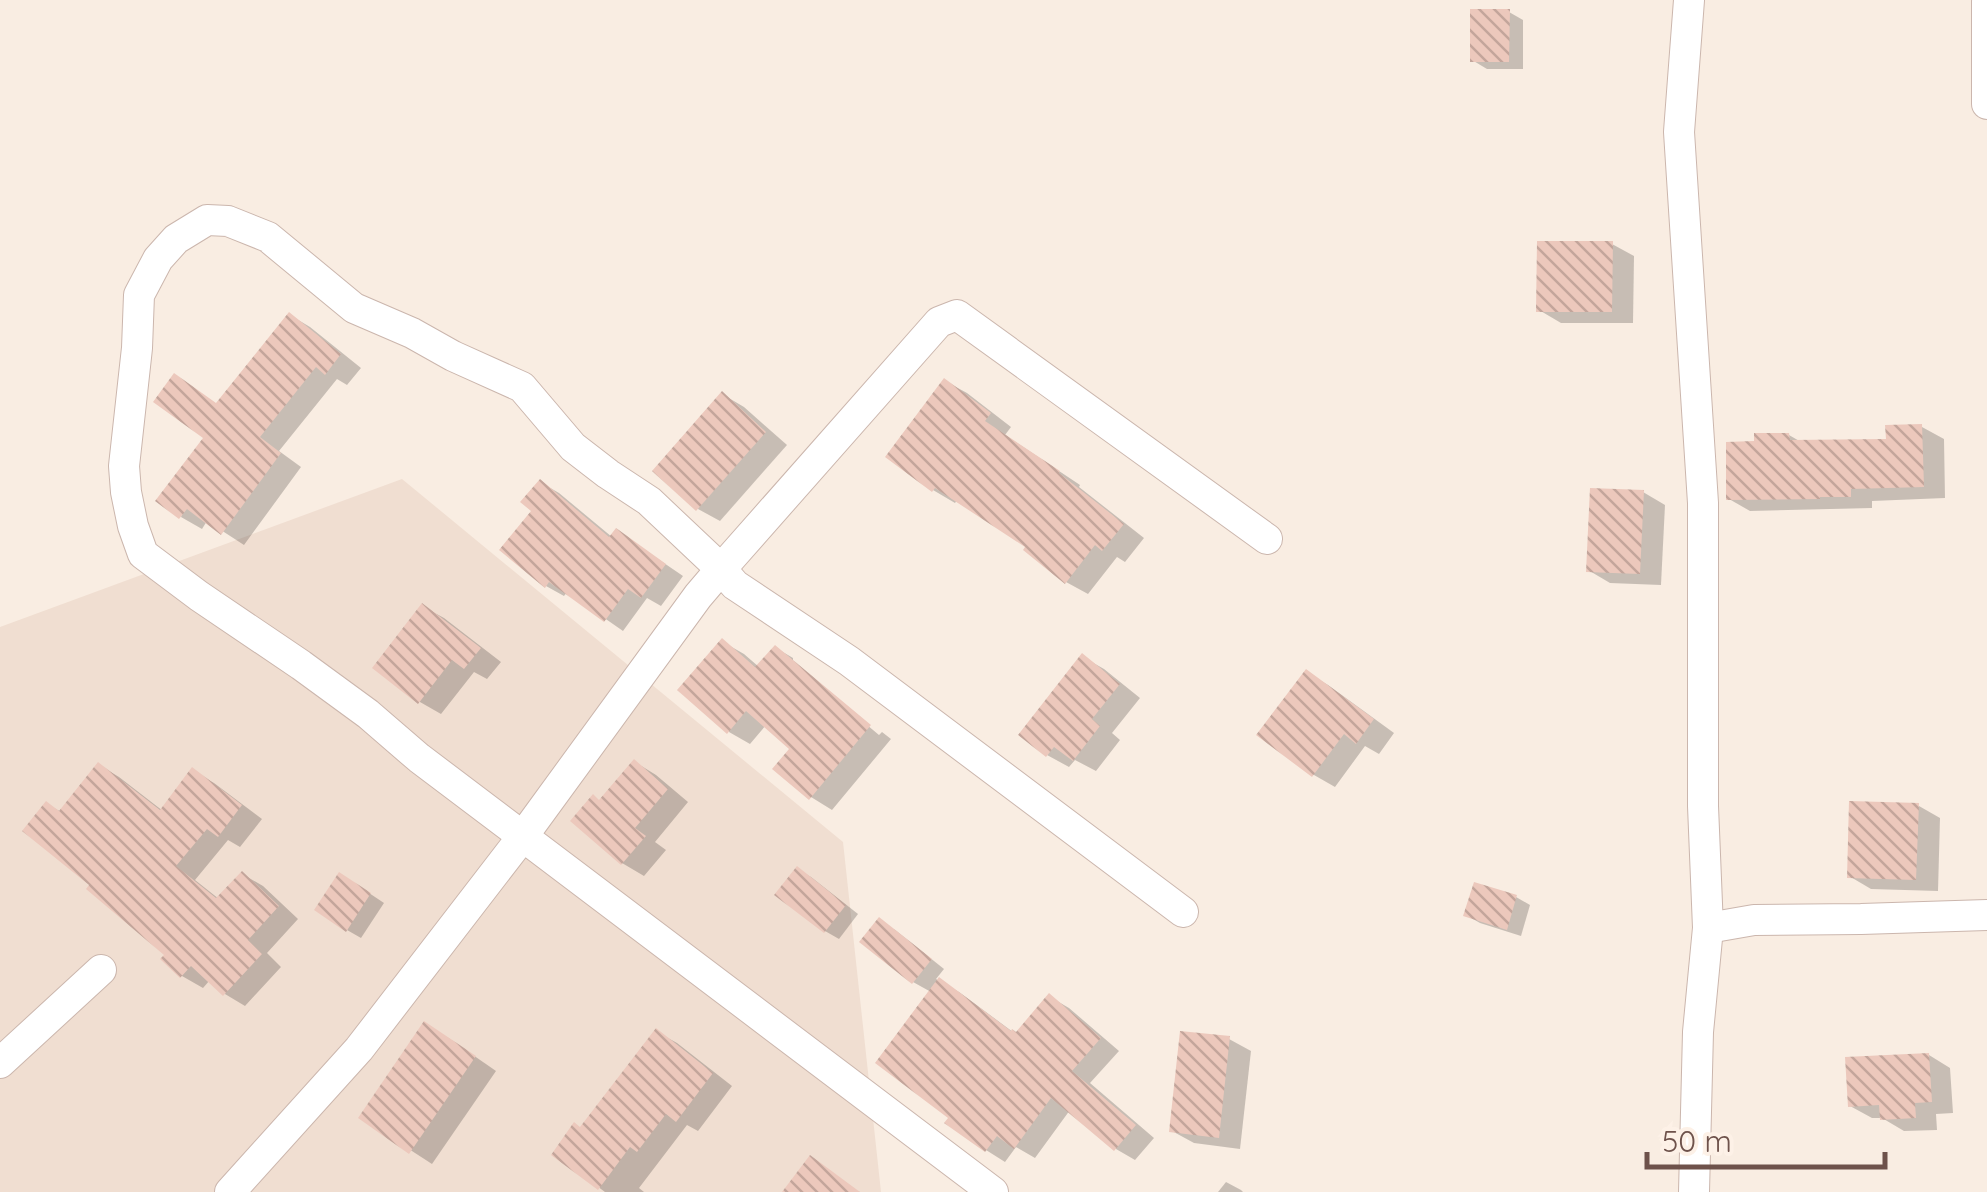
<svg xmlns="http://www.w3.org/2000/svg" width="1987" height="1192" font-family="Quicksand,sans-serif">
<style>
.residential{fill:#f0ded1}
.shadow{fill:#0003}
.building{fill:url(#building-back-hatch)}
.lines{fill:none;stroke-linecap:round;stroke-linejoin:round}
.street-casing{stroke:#cbb6ad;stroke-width:32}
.street{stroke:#fff;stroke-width:30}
</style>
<defs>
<pattern id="building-back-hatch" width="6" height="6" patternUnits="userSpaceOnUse" patternTransform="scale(2.5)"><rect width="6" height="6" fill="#ecc8bc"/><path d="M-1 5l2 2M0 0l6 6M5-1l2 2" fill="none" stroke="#c3a59b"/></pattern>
</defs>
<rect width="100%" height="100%" fill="#f9ede2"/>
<polygon class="residential" points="402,479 843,842 881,1192 0,1192 0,627"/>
<g class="shadow">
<polygon points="1509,12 1523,20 1523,69 1487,69 1472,60"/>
<polygon points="1612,244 1634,256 1633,323 1561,323 1539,310"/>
<polygon points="290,315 310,327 361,368 347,385 337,379 279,451 301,467 244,545 207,521 202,529 181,517 206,437 175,376 218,405"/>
<polygon points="945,381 967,393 1011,427 1005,435 1080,485 1079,487 1144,538 1125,562 1117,557 1088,594 1066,582 1029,547 957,500 955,503 933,490"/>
<polygon points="722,394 744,407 787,445 720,521 698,509"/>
<polygon points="1922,427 1944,439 1945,498 1872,501 1872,508 1750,511 1729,499 1757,444 1789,435 1801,442 1888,441"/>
<polygon points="540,482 559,493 612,537 617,531 683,576 661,606 647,598 623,631 567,592 564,596 546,586 534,510"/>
<polygon points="1643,492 1665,505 1661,585 1610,583 1588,570"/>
<polygon points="422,606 444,618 501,662 487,679 474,672 441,714 420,702 375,668"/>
<polygon points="723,642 744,654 759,667 776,648 793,658 793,663 879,735 882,732 891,739 832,810 811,797 793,749 766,725 750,744 729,732"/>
<polygon points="1083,657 1104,669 1140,698 1112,733 1120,740 1096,771 1075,760 1069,767 1047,755"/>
<polygon points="1306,672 1328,685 1394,733 1379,754 1365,746 1335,787 1314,775"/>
<polygon points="635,762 656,775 688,802 655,842 666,850 644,876 622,863 601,802"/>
<polygon points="99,765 119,777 163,811 193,771 214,783 262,819 240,847 228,840 195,880 219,899 242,874 263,886 298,919 267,953 281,967 245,1006 225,994 210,980 203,988 182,976 163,959 168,954 92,885 47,804 61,812"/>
<polygon points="1919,806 1940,818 1938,891 1871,889 1849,876"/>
<polygon points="797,869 811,877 858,914 839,939 825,931"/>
<polygon points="354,883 384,903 361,938 347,930"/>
<polygon points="1516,897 1530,905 1521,936 1480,923 1466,915"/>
<polygon points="894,929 944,969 936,979 959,992 1017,1035 1050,997 1069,1008 1119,1051 1090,1083 1154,1138 1135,1160 1116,1149 1070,1110 1035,1158 1016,1147 1005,1162 986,1150 952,1117 931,992 913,982"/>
<polygon points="657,1032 677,1043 732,1086 698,1131 687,1125 639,1188 644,1192 605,1192 554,1154 582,1130"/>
<polygon points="447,1037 496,1071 432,1164 361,1118"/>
<polygon points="1229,1039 1251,1051 1240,1149 1194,1143 1172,1131"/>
<polygon points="1929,1055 1950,1068 1953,1113 1936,1114 1937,1130 1904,1131 1882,1118 1872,1118 1850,1106"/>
<polygon points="1226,1182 1241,1190 1243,1192 1218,1192"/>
</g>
<g class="building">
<polygon points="1470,9 1510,9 1509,62 1470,62"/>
<polygon points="1537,241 1613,241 1612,312 1536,312"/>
<polygon points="289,312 341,354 325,375 316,367 260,437 281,453 221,535 187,509 179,519 155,501 203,438 153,402 174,373 216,403"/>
<polygon points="944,378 991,413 985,421 1060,471 1059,473 1124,524 1102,551 1095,545 1065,584 1023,550 1025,547 935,488 932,492 885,457"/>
<polygon points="722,391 766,432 696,511 652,471"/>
<polygon points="1922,424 1924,487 1851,489 1851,497 1820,497 1820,499 1726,500 1726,442 1754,441 1754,433 1789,433 1790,440 1886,439 1885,425"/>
<polygon points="540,479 609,537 616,528 666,564 641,598 628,589 604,622 549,582 545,588 499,550 531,511 520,502"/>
<polygon points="1590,488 1644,490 1640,574 1586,572"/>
<polygon points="422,603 481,648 464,669 452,660 418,704 372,668"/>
<polygon points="722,638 755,667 775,645 871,725 809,800 772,769 789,749 746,711 727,734 677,690"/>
<polygon points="1082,653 1120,684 1092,719 1100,726 1073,761 1054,747 1046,757 1018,735"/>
<polygon points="1306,669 1374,719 1356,744 1344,734 1312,777 1256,735"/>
<polygon points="634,759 668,789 635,828 646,836 621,865 570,821 593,794 599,800"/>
<polygon points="98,762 160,810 192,767 242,805 218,837 207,829 176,866 216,898 242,871 279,906 248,940 262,954 223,996 191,966 180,978 160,959 164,955 86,889 89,885 22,831 46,801 59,811"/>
<polygon points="1849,801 1919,803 1916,880 1847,878"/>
<polygon points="797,866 846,905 824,933 774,895"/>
<polygon points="339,872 371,893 346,932 314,910"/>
<polygon points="1474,882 1517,895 1507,930 1463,916"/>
<polygon points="879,917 932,959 912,984 859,942"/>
<polygon points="939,977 1011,1031 1012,1029 1016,1032 1049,993 1101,1038 1072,1071 1136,1125 1114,1151 1051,1098 1014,1149 997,1136 985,1152 944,1123 948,1118 875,1063"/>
<polygon points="424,1021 476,1056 409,1154 358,1118"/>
<polygon points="656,1028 713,1073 676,1122 666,1114 637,1152 630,1147 598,1190 551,1155 574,1122 580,1127"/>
<polygon points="1180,1031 1230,1036 1219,1138 1169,1132"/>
<polygon points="1929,1053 1932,1102 1915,1103 1916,1118 1880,1120 1879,1105 1848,1107 1845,1057"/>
<polygon points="810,1155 860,1192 782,1192"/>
</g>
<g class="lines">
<defs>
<g id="street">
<polyline points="1689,0 1679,132 1703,503 1703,806 1708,928 1698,1032 1694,1192"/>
<polyline points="1987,2 1987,104"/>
<polyline points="1708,928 1754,920 1861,919 1987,915"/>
<polyline points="0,1063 101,970"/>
<polyline points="230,1192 359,1049 523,836 698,596 721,569 735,585 849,661 1183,912"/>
<polyline points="993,1192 419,758 368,714 301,665 199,596 143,554 133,526 126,492 124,466 137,348 139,295 158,259 176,239 207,220 228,221 268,237 354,308 412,333 453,356 522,387 573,447 608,474 649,501 721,569 939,322 957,315 1267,539"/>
</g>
</defs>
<use href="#street" class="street-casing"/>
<use href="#street" class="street"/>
</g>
<path d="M1647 1152v15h238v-15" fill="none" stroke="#6e524b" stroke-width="5"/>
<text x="1662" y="1152" font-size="30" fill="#6e524b" stroke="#fdf1e7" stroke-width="8" paint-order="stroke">50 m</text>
</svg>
